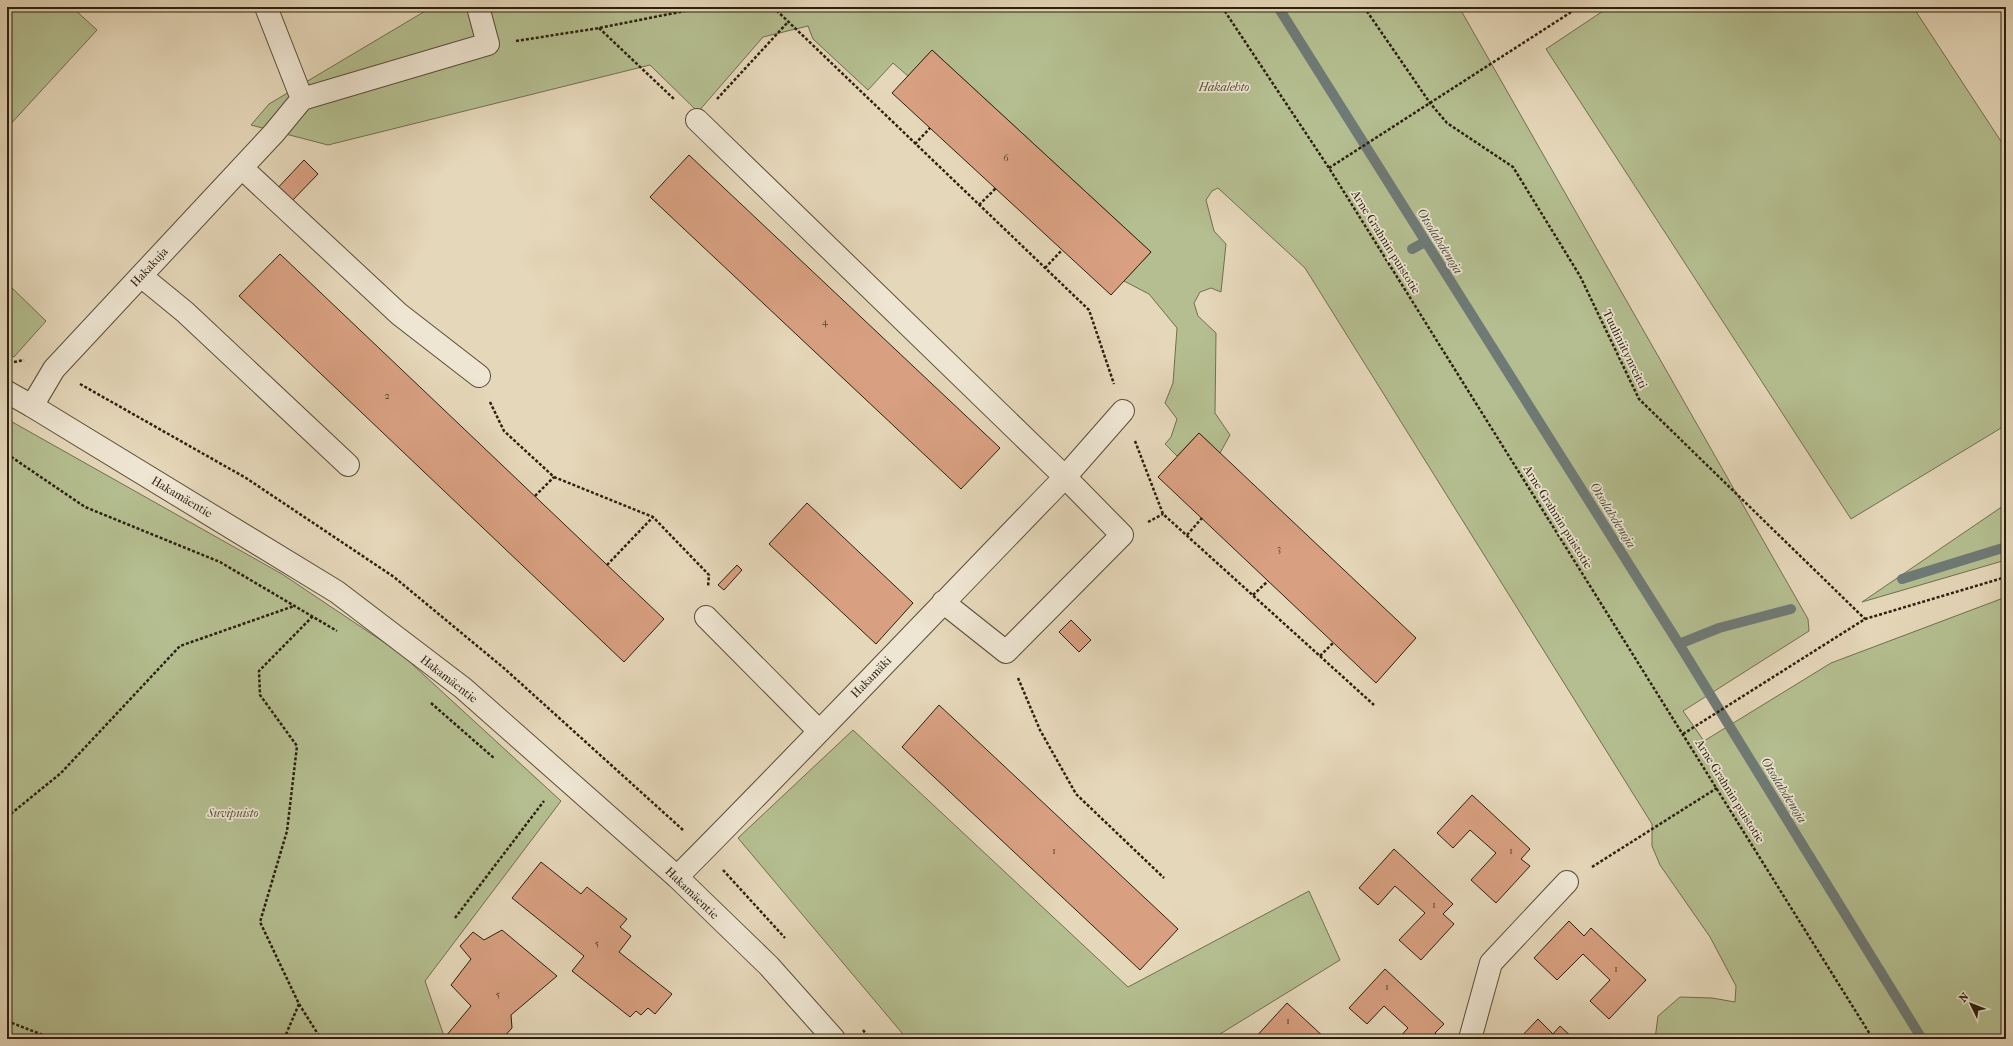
<svg xmlns="http://www.w3.org/2000/svg" width="2013" height="1046" font-family="'IM FELL French Canon',serif">
<style>
.green{fill:#b4be90;stroke:#706f50}
.lines{fill:none;stroke-linecap:round;stroke-linejoin:round}
.stream{stroke:#6f7a76;stroke-width:10}
.building{fill:#d8a081;stroke:#2c200f}
.minor-casing{stroke:#5a4e3a;stroke-width:24}
.path{stroke:#2c200f;stroke-width:2.5;stroke-dasharray:3 2;stroke-linecap:butt}
.minor{stroke:#eee5d2;stroke-width:22}
.labels{text-anchor:middle;dominant-baseline:central;stroke-width:3.5;stroke-linejoin:round;paint-order:stroke}
.number-label{font-size:10px;fill:#57402c}
.park-label{font-size:12px;font-style:italic;fill:#554f36;stroke:#eee5d2}
.street-label{font-size:12px;fill:#2c200f;stroke:#eee5d2}
.water-label{font-size:13px;font-style:italic;fill:#4e4d43;stroke:#eee5d2}
</style>
<rect width="100%" height="100%" fill="#e5d7b9"/>
<filter id="stains"><feTurbulence type="fractalNoise" baseFrequency=".005" numOctaves="4"/><feColorMatrix values="0 0 0 0 .2 0 0 0 0 .09 0 0 0 0 .02 0 0 0 .5 -.17"/></filter>
<radialGradient id="worn" r=".72"><stop offset=".6" stop-color="#630" stop-opacity="0"/><stop offset="1" stop-color="#630" stop-opacity=".3"/></radialGradient>
<g class="green">
<polygon points="7,7 72,7 97,30 7,128"/>
<polygon points="432,7 1459,7 1808,619 1809,631 1683,711 1704,741 1831,663 2006,597 2006,1039 1655,1039 1658,1016 1680,997 1712,998 1735,1002 1736,986 1710,937 1660,865 1652,846 1652,824 1305,268 1218,188 1212,191 1206,200 1214,231 1226,244 1221,292 1211,288 1200,292 1194,303 1198,316 1216,333 1215,413 1230,435 1220,453 1199,433 1177,456 1165,444 1171,437 1177,419 1165,403 1173,383 1177,328 1149,294 1124,281 1151,252 932,50 908,76 893,63 868,90 813,39 808,26 763,37 698,112 650,65 328,145 251,125 269,104"/>
<polygon points="1609,7 1913,7 2006,149 2006,425 1851,519 1546,49"/>
<polygon points="7,269 10,286 46,321 14,357 7,353"/>
<polygon points="7,419 282,574 400,653 561,801 425,981 445,1039 7,1039"/>
<polygon points="2006,504 2006,560 1862,602"/>
<polygon points="853,730 1128,987 1309,891 1340,960 1212,1039 907,1039 738,838"/>
</g>
<g class="lines">
<g class="stream">
<polyline points="1278,7 1679,644 1922,1039"/>
<polyline points="1412,249 1425,242"/>
<polyline points="1902,579 2006,547"/>
<polyline points="1679,644 1719,628 1791,609"/>
</g>
</g>
<g class="building">
<polygon points="932,50 1151,252 1111,295 892,93"/>
<polygon points="689,155 1000,448 961,489 650,197"/>
<polygon points="304,160 318,174 287,206 273,193"/>
<polygon points="280,254 664,619 624,662 239,296"/>
<polygon points="1199,433 1416,638 1376,683 1158,477"/>
<polygon points="807,503 913,603 876,644 769,544"/>
<polygon points="737,565 742,570 724,590 718,585"/>
<polygon points="1071,620 1091,640 1079,652 1059,632"/>
<polygon points="939,705 1178,929 1140,970 902,747"/>
<polygon points="1472,795 1530,849 1521,859 1530,866 1496,903 1471,880 1496,853 1470,830 1453,848 1437,833"/>
<polygon points="1394,849 1453,904 1443,914 1454,924 1421,960 1399,940 1425,913 1395,886 1378,905 1359,888"/>
<polygon points="541,862 581,894 587,887 627,919 620,927 631,936 619,952 672,994 655,1014 648,1008 641,1015 636,1011 630,1017 572,971 584,956 512,898"/>
<polygon points="1569,921 1584,936 1591,928 1646,980 1609,1019 1590,1001 1610,980 1583,954 1557,980 1534,958"/>
<polygon points="502,930 557,976 511,1015 512,1028 502,1039 447,1039 446,1036 471,1006 451,985 471,959 460,946 473,932 484,940"/>
<polygon points="1385,969 1444,1024 1435,1033 1442,1039 1398,1039 1408,1028 1384,1006 1367,1024 1349,1008"/>
<polygon points="1287,1003 1326,1039 1254,1039"/>
<polygon points="1538,1019 1553,1034 1560,1026 1574,1039 1519,1039"/>
</g>
<g class="lines">
<defs>
<g id="minor">
<polyline points="302,99 488,44 478,7"/>
<polyline points="697,120 1065,477 1123,411"/>
<polyline points="242,168 399,314 479,376"/>
<polyline points="141,276 185,312 348,465"/>
<polyline points="7,392 32,406 337,592 463,688 677,877 769,966 834,1039"/>
<polyline points="32,406 54,369 274,133 302,99 266,7"/>
<polyline points="706,617 819,731"/>
<path d="M677 877C808 745 936 610 1065 477L1122 535 1006 652 943 602"/>
<polyline points="1470,1039 1491,963 1567,882"/>
</g>
</defs>
<use href="#minor" class="minor-casing"/>
<g class="path">
<polyline points="773,7 1089,310 1114,384"/>
<polyline points="1222,7 1329,168 1873,1039"/>
<polyline points="1364,7 1430,103 1447,123 1513,167 1580,276 1639,399 1865,619"/>
<polyline points="599,28 675,100"/>
<polyline points="516,41 599,28 705,7"/>
<polyline points="717,99 788,22"/>
<polyline points="915,144 930,128"/>
<polyline points="1329,168 1579,7"/>
<polyline points="979,205 996,188"/>
<polyline points="1045,268 1062,250"/>
<polyline points="14,362 24,360"/>
<polyline points="80,384 246,478 394,577 505,669 683,830"/>
<polyline points="490,402 504,431 554,477 653,517 709,575 708,587"/>
<polyline points="1135,441 1163,514 1374,705"/>
<polyline points="7,454 85,507 220,562 337,631"/>
<polyline points="535,496 554,477"/>
<polyline points="1148,522 1163,514"/>
<polyline points="1187,535 1202,518"/>
<polyline points="607,565 653,517"/>
<polyline points="1253,595 1268,581"/>
<polyline points="1320,656 1333,643"/>
<polyline points="1018,678 1040,730 1076,794 1164,878"/>
<polyline points="431,703 495,759"/>
<polyline points="1683,734 1865,619 2006,577"/>
<polyline points="7,817 61,773 180,646 294,606"/>
<polyline points="1592,867 1717,788"/>
<polyline points="723,870 785,938"/>
<polyline points="455,918 544,801"/>
<polyline points="299,1004 321,1039"/>
<polyline points="7,1021 53,1039"/>
<polyline points="863,1030 870,1039"/>
<polyline points="284,1039 299,1004 260,922 287,831 297,746 260,695 259,671 313,616"/>
</g>
<use href="#minor" class="minor"/>
</g>
<g class="labels">
<g class="number-label">
<text x="1006" y="158">6</text>
<text x="825" y="322">4</text>
<text x="387" y="396">2</text>
<text x="1279" y="549">3</text>
<text x="1054" y="851">1</text>
<text x="1511" y="851">1</text>
<text x="1434" y="905">1</text>
<text x="597" y="944">5</text>
<text x="1616" y="969">1</text>
<text x="1387" y="987">1</text>
<text x="498" y="995">5</text>
<text x="1288" y="1021">1</text>
</g>
<g class="park-label">
<text x="1224" y="87">Hakalehto</text>
<text x="233" y="813">Suvipuisto</text>
</g>
<g class="street-label">
<text transform="translate(1386 242) rotate(58)">Arne Grahnin puistotie</text>
<text transform="translate(149 267) rotate(-47)">Hakakuja</text>
<text transform="translate(1625 349) rotate(64)">Tuuliniitynreitti</text>
<text transform="translate(182 497) rotate(31)">Hakamäentie</text>
<text transform="translate(1558 517) rotate(58)">Arne Grahnin puistotie</text>
<text transform="translate(871 677) rotate(-46)">Hakamäki</text>
<text transform="translate(449 679) rotate(38)">Hakamäentie</text>
<text transform="translate(1730 791) rotate(58)">Arne Grahnin puistotie</text>
<text transform="translate(692 893) rotate(44)">Hakamäentie</text>
</g>
<g class="water-label">
<text transform="translate(1440 241) rotate(58)">Otsolahdenoja</text>
<text transform="translate(1613 515) rotate(58)">Otsolahdenoja</text>
<text transform="translate(1784 790) rotate(58)">Otsolahdenoja</text>
</g>
</g>
<rect width="2013" height="1046" fill="none" stroke="#e5d7b9" stroke-width="24"/>
<rect x="8" y="8" width="1997" height="1030" fill="none" stroke="#2c200f" stroke-width="2"/>
<rect x="12" y="12" width="1989" height="1022" fill="none" stroke="#2c200f"/>
<g transform="translate(1971 1004) rotate(313)" stroke="#eee5d2" stroke-width="3" paint-order="stroke">
<path d="M0-3L7 15L0 10L-7 15Z" fill="#2c200f"/>
<text y="-6" font-size="11" font-weight="bold" text-anchor="middle" fill="#2c200f">N</text>
</g>
<rect width="100%" height="100%" filter="url(#stains)"/>
<rect width="100%" height="100%" fill="url(#worn)"/>
</svg>
